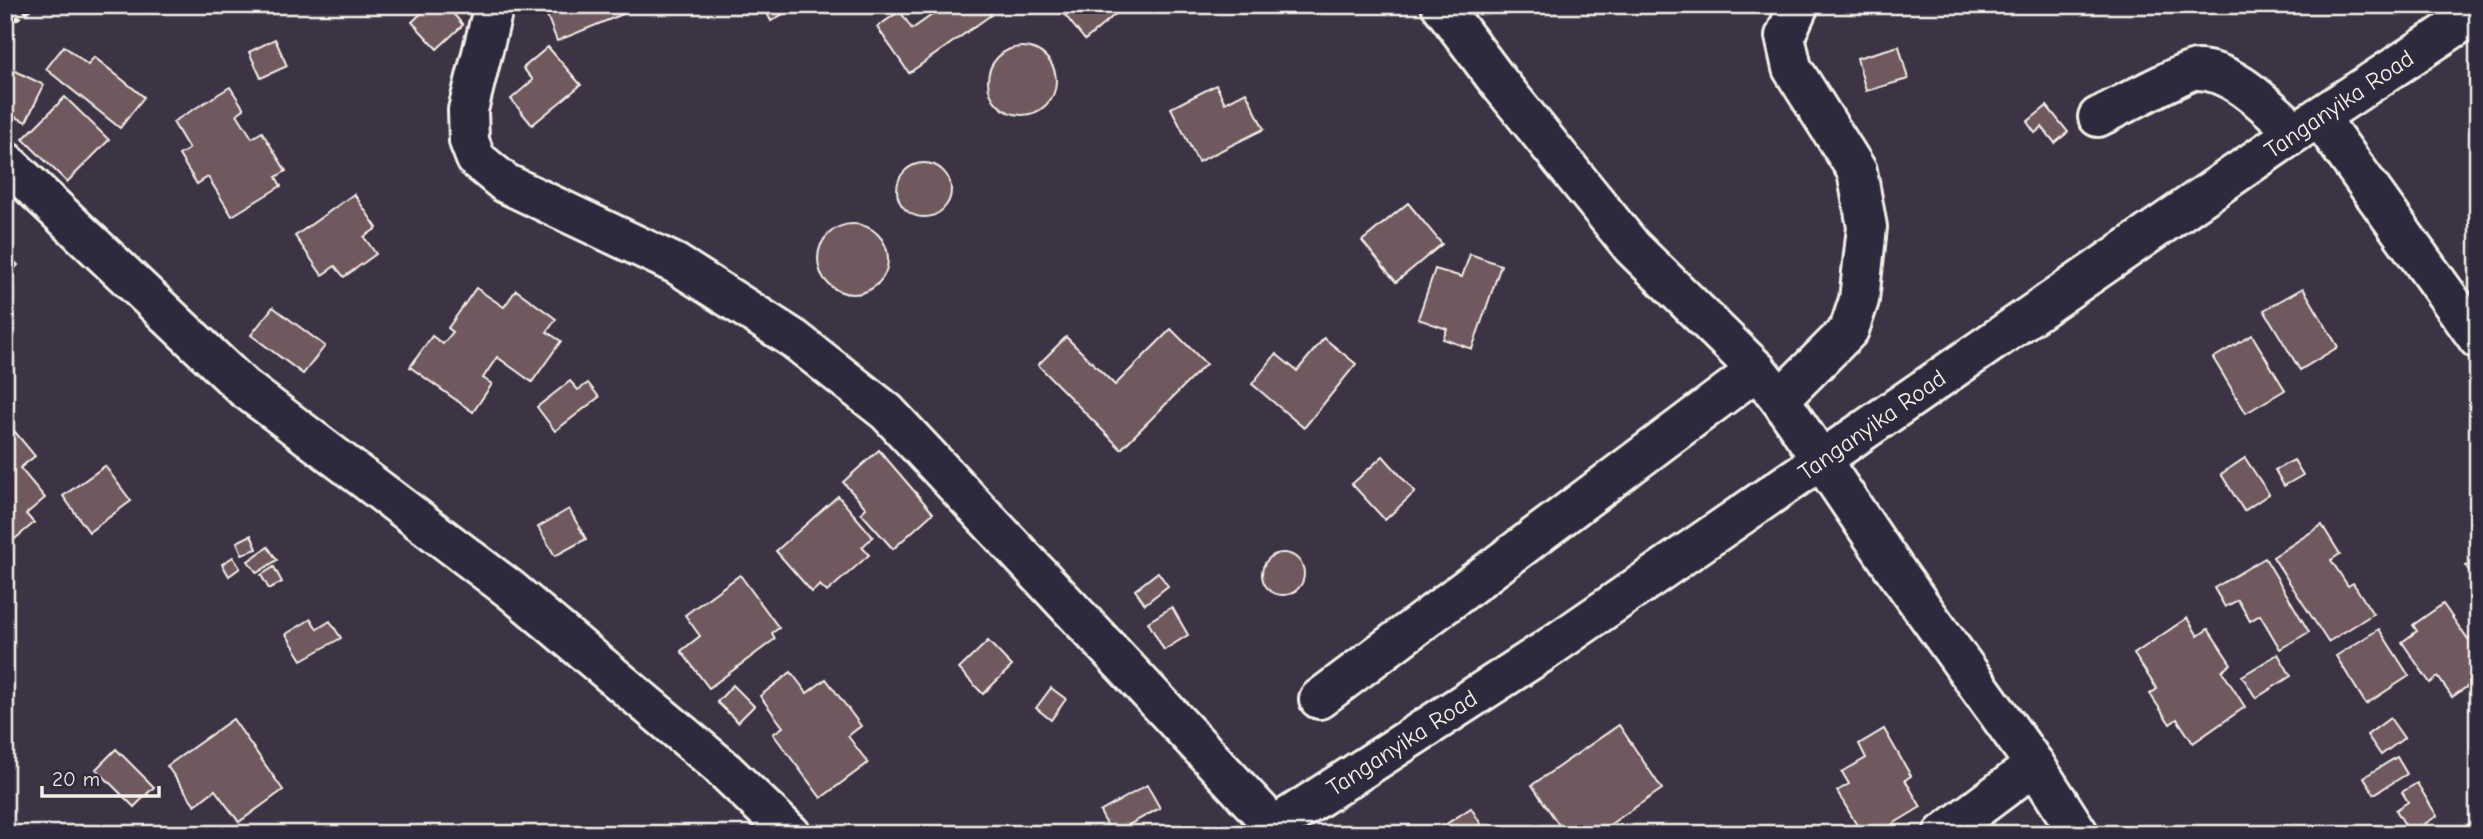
<svg xmlns="http://www.w3.org/2000/svg" width="2483" height="839" font-family="'Comic Neue',sans-serif">
<style>
.building{fill:#6f585f;stroke:#f4f1e8;stroke-width:2}
.lines{fill:none;stroke-linecap:round;stroke-linejoin:round}
.minor-casing{stroke:#f4f1e8;stroke-width:44}
.path{stroke:#f4f1e8;stroke-width:4.5;stroke-dasharray:7 5;stroke-linecap:butt}
.minor{stroke:#2f2a3d;stroke-width:38}
.labels{text-anchor:middle;dominant-baseline:central;stroke-width:6;stroke-linejoin:round;paint-order:stroke}
.street-label{font-size:24px;fill:#f4f1e8;stroke:#2f2a3d}
</style>
<rect width="100%" height="100%" fill="#3c3344"/>
<filter id="ink" filterUnits="userSpaceOnUse"><feTurbulence type="fractalNoise" baseFrequency=".0143" numOctaves="2"/><feDisplacementMap in="SourceGraphic" scale="14" xChannelSelector="R" yChannelSelector="G"/><feConvolveMatrix kernelMatrix="1 2 1 2 8 2 1 2 1" color-interpolation-filters="sRGB"/></filter>
<g filter="url(#ink)">
<g class="building">
<polygon points="430,5 446,5 463,25 437,49 412,22"/>
<polygon points="543,5 645,5 557,41"/>
<polygon points="763,5 798,5 771,21"/>
<polygon points="946,5 985,5 991,15 909,73 877,27 900,11 912,29"/>
<polygon points="1126,5 1085,40 1058,6 1059,5"/>
<polygon points="275,39 287,66 261,78 249,52"/>
<polygon points="64,46 88,65 94,57 144,97 120,128 46,69"/>
<polygon points="1899,46 1908,79 1866,91 1857,58"/>
<polygon points="548,47 581,85 532,125 511,99 533,80 523,68"/>
<circle cx="1022" cy="81" r="34"/>
<polygon points="5,66 44,85 26,122 5,112"/>
<polygon points="1216,85 1225,103 1246,92 1264,129 1198,162 1171,108"/>
<polygon points="230,87 244,109 237,114 252,138 262,132 286,171 276,177 281,186 232,216 208,177 197,184 179,155 189,149 173,122"/>
<polygon points="65,97 109,140 67,182 23,139"/>
<polygon points="2047,106 2068,132 2055,143 2042,127 2035,133 2027,122"/>
<circle cx="924" cy="190" r="27"/>
<polygon points="354,194 377,228 364,237 376,254 344,277 335,266 322,275 295,236"/>
<polygon points="1408,203 1442,244 1396,282 1362,241"/>
<circle cx="853" cy="259" r="35"/>
<polygon points="5,252 18,265 5,279"/>
<polygon points="1470,254 1501,265 1472,349 1443,339 1447,329 1418,319 1435,269 1462,277"/>
<polygon points="476,288 504,307 516,290 556,319 547,332 561,341 532,382 497,357 483,378 492,384 473,412 410,367 432,336 443,344 453,332 448,328"/>
<polygon points="2303,288 2338,347 2300,370 2264,310"/>
<polygon points="273,307 325,346 303,374 251,335"/>
<polygon points="1171,329 1206,364 1121,449 1038,365 1066,337 1115,385"/>
<polygon points="2252,335 2285,390 2246,413 2213,358"/>
<polygon points="1324,338 1356,364 1304,428 1252,384 1276,354 1297,371"/>
<polygon points="570,381 578,390 588,383 599,397 555,431 537,407"/>
<polygon points="5,420 35,456 20,468 45,498 26,514 34,523 10,543 5,538"/>
<polygon points="879,450 933,513 893,549 861,513 866,508 843,482"/>
<polygon points="1383,456 1415,492 1385,520 1352,484"/>
<polygon points="2245,458 2269,494 2244,511 2221,474"/>
<polygon points="2294,460 2303,475 2284,486 2275,470"/>
<polygon points="105,466 131,501 89,532 63,496"/>
<polygon points="838,496 873,537 862,547 869,555 827,592 820,585 812,592 776,551"/>
<polygon points="569,509 586,539 555,556 538,527"/>
<polygon points="2322,525 2340,554 2331,560 2348,586 2353,583 2373,614 2328,642 2273,557"/>
<polygon points="251,535 257,549 242,554 237,542"/>
<polygon points="268,547 277,560 257,573 248,561"/>
<circle cx="1283" cy="574" r="21"/>
<polygon points="233,557 240,568 229,576 222,564"/>
<polygon points="2265,558 2309,632 2280,649 2260,615 2250,621 2238,600 2225,607 2214,588"/>
<polygon points="2478,558 2478,585 2466,566"/>
<polygon points="274,567 282,582 269,589 261,575"/>
<polygon points="1158,572 1168,586 1145,604 1135,590"/>
<polygon points="740,575 779,628 772,633 775,639 709,688 681,651 700,636 685,615"/>
<polygon points="2443,604 2468,640 2478,633 2478,679 2452,697 2438,677 2430,683 2402,642 2417,631 2413,625"/>
<polygon points="1172,607 1188,635 1164,650 1148,622"/>
<polygon points="2187,618 2198,636 2208,629 2231,664 2222,671 2245,707 2193,743 2177,719 2170,724 2150,694 2157,689 2134,654"/>
<polygon points="311,619 317,629 330,621 341,638 302,660 286,634"/>
<polygon points="2379,629 2409,676 2366,704 2336,656"/>
<polygon points="988,641 1012,666 983,694 959,669"/>
<polygon points="2278,654 2291,676 2256,698 2242,676"/>
<polygon points="791,672 807,693 826,679 861,726 848,736 868,763 821,798 773,734 783,727 760,696"/>
<polygon points="733,685 754,706 738,722 717,702"/>
<polygon points="1051,688 1066,699 1051,720 1036,708"/>
<polygon points="2390,718 2404,738 2381,755 2367,735"/>
<polygon points="233,719 283,790 239,822 215,790 195,805 167,766"/>
<polygon points="1619,725 1662,789 1596,834 1565,834 1532,785"/>
<polygon points="1884,729 1911,776 1905,780 1921,807 1876,834 1862,834 1837,791 1849,784 1842,772 1866,758 1859,744"/>
<polygon points="116,749 154,787 134,807 96,769"/>
<polygon points="2397,757 2407,774 2374,794 2364,777"/>
<polygon points="2417,783 2437,816 2410,833 2396,810 2408,802 2402,792"/>
<polygon points="1147,785 1160,808 1112,834 1100,812"/>
<polygon points="1471,808 1487,834 1431,834"/>
<polygon points="2336,825 2342,834 2321,834"/>
</g>
<g class="lines">
<defs>
<g id="minor">
<polyline points="494,5 468,110 469,141 476,159 505,183 676,264 794,339 887,412 1274,826"/>
<polyline points="1441,5 1497,80 1632,247 1757,370 1780,399 1896,571 2035,765 2079,834"/>
<path d="M2098 117C2113 110 2187 70 2196 70 2234 69 2270 110 2296 132"/>
<polyline points="2319,117 2478,339"/>
<polyline points="5,161 243,387 511,590 719,765 791,834"/>
<polyline points="1780,399 1849,330 1859,300 1867,227 1857,171 1792,68 1785,36 1799,5"/>
<polyline points="1319,699 1757,370"/>
<polyline points="1262,834 1543,652 2296,132 2478,12"/>
<polyline points="1943,834 2035,765"/>
</g>
</defs>
<use href="#minor" class="minor-casing"/>
<polyline class="path" points="5,27 35,5"/>
<use href="#minor" class="minor"/>
</g>
</g>
<g class="labels">
<g class="street-label">
<text transform="translate(2339 104) rotate(-34)">Tanganyika Road</text>
<text transform="translate(1872 425) rotate(-35)">Tanganyika Road</text>
<text transform="translate(1402 743) rotate(-33)">Tanganyika Road</text>
</g>
</g>
<rect width="2483" height="839" fill="none" stroke="#2f2a3d" stroke-width="28"/>
<rect x="14" y="14" width="2455" height="811" fill="none" stroke="#f4f1e8" stroke-width="2.5" filter="url(#ink)"/>
<path d="M42 786v10h117v-10" fill="none" stroke="#f4f1e8" stroke-width="3.5"/>
<text x="52" y="786" font-size="21" fill="#f4f1e8" stroke="#2f2a3d" stroke-width="5" paint-order="stroke">20 m</text>
</svg>
